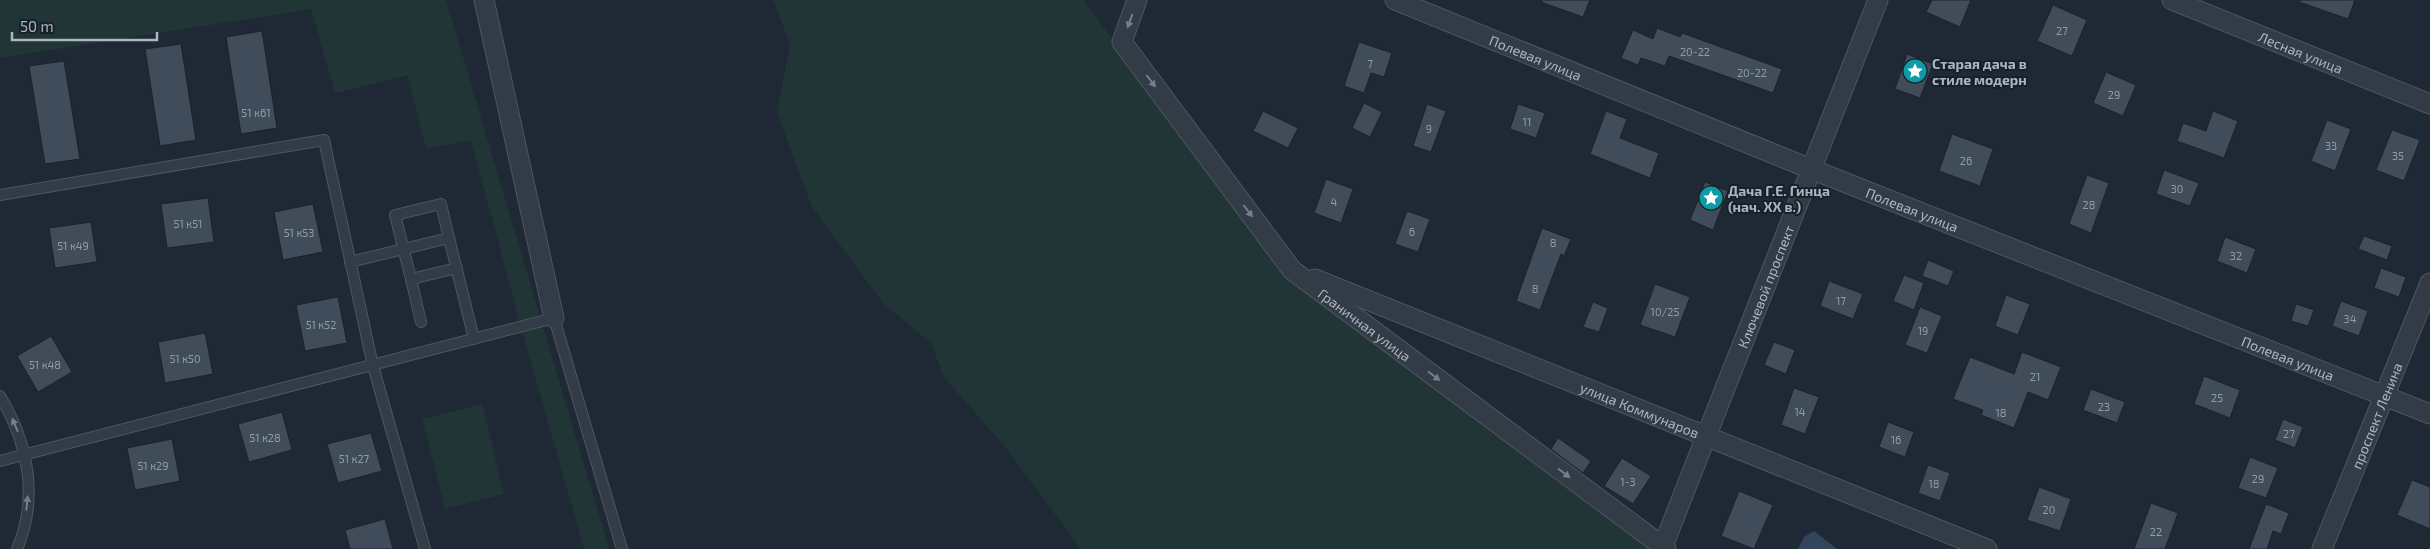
<svg xmlns="http://www.w3.org/2000/svg" width="2430" height="549" font-family="'Exo 2',sans-serif">
<style>
.green{fill:#213536}
.water{fill:#32455d}
.building{fill:#404c5a;stroke:#1a222c}
.lines{fill:none;stroke-linecap:round;stroke-linejoin:round}
.service-casing{stroke:#4d5661;stroke-width:12}
.minor-casing{stroke:#4d5661;stroke-width:21}
.service{stroke:#323b46;stroke-width:10}
.minor{stroke:#323b46;stroke-width:19}
.oneway{fill:#757f8b}
.labels{text-anchor:middle;dominant-baseline:central;stroke-width:4;stroke-linejoin:round;paint-order:stroke}
.number-label{font-size:11px;fill:#919ca9}
.street-label{font-size:14px;fill:#acb6c3;stroke:#18202a}
.poi-label{font-size:14px;font-weight:bold;fill:#acb6c3;stroke:#18202a;text-anchor:start}
</style>
<rect width="100%" height="100%" fill="#1f2935"/>
<g class="green">
<polygon points="0,0 446,0 609,549 584,549 521,327 471,140 426,149 408,75 335,93 311,9 0,58"/>
<polygon points="773,0 1083,0 1288,275 1651,549 1081,549 1005,447 944,377 931,343 883,303 812,207 777,112 790,44"/>
<polygon points="482,404 504,494 445,509 422,419"/>
</g>
<polygon class="water" points="1814,531 1837,549 1798,549 1804,537"/>
<g class="building">
<polygon points="1542,0 1590,0 1583,17 1541,2"/>
<polygon points="1932,0 1971,0 1960,27 1926,12"/>
<polygon points="2300,0 2355,0 2348,19 2299,2"/>
<polygon points="2053,5 2087,20 2072,56 2037,41"/>
<polygon points="1657,28 1680,37 1682,33 1782,69 1773,93 1669,56 1665,66 1641,58 1638,65 1621,58 1633,30 1653,39"/>
<polygon points="262,31 277,128 241,134 226,37"/>
<polygon points="1359,42 1392,53 1384,77 1371,73 1364,93 1344,86"/>
<polygon points="181,44 196,140 160,146 145,49"/>
<polygon points="1907,54 1933,64 1920,98 1895,89"/>
<polygon points="64,61 80,159 45,164 29,66"/>
<polygon points="2106,72 2136,85 2123,116 2093,103"/>
<polygon points="1364,103 1382,112 1370,137 1352,128"/>
<polygon points="1427,104 1446,111 1431,152 1413,146"/>
<polygon points="1518,104 1545,113 1536,138 1510,129"/>
<polygon points="1263,111 1298,128 1288,148 1253,131"/>
<polygon points="1606,111 1627,119 1620,138 1659,153 1650,178 1590,154"/>
<polygon points="2213,111 2238,121 2224,158 2177,141 2183,123 2206,131"/>
<polygon points="2327,120 2351,129 2335,171 2311,161"/>
<polygon points="2392,130 2420,140 2404,181 2376,170"/>
<polygon points="1952,134 1993,149 1980,186 1939,171"/>
<polygon points="2164,170 2199,183 2190,206 2156,194"/>
<polygon points="2087,175 2109,183 2091,233 2069,224"/>
<polygon points="1326,179 1353,189 1341,223 1314,213"/>
<polygon points="1705,182 1728,191 1713,230 1690,220"/>
<polygon points="208,198 214,242 167,248 161,204"/>
<polygon points="313,204 323,252 283,260 274,212"/>
<polygon points="1407,211 1430,219 1418,252 1395,244"/>
<polygon points="91,222 97,262 55,268 49,228"/>
<polygon points="1542,228 1571,239 1564,256 1561,254 1540,310 1516,301"/>
<polygon points="2364,236 2392,246 2387,260 2358,249"/>
<polygon points="2225,237 2256,249 2247,273 2217,261"/>
<polygon points="1928,260 1954,271 1948,286 1922,276"/>
<polygon points="2381,268 2406,277 2399,297 2374,288"/>
<polygon points="1904,275 1924,283 1914,310 1893,301"/>
<polygon points="1829,281 1863,294 1853,319 1820,306"/>
<polygon points="1655,284 1690,297 1675,337 1640,325"/>
<polygon points="2006,295 2030,304 2018,335 1995,326"/>
<polygon points="338,297 347,343 305,351 296,305"/>
<polygon points="2341,301 2368,311 2359,336 2332,326"/>
<polygon points="1593,302 1608,308 1599,332 1583,327"/>
<polygon points="2296,304 2314,310 2308,326 2291,321"/>
<polygon points="1920,307 1942,316 1927,353 1905,345"/>
<polygon points="205,333 213,374 165,383 158,342"/>
<polygon points="51,336 72,372 38,392 17,356"/>
<polygon points="1774,342 1795,350 1786,374 1764,365"/>
<polygon points="2022,352 2061,367 2048,400 2028,392 2014,428 1981,415 1983,410 1953,399 1970,357 2014,374"/>
<polygon points="2204,376 2240,390 2230,418 2194,404"/>
<polygon points="1794,388 1819,397 1805,434 1781,425"/>
<polygon points="2091,389 2125,402 2117,423 2083,410"/>
<polygon points="282,412 292,450 249,462 238,424"/>
<polygon points="2283,419 2303,427 2295,448 2275,440"/>
<polygon points="1888,422 1914,432 1905,457 1879,447"/>
<polygon points="371,433 382,471 338,483 327,444"/>
<polygon points="1558,438 1591,461 1583,473 1551,449"/>
<polygon points="172,439 180,481 135,490 127,448"/>
<polygon points="2250,457 2278,468 2266,498 2238,488"/>
<polygon points="1622,458 1651,476 1633,504 1604,486"/>
<polygon points="1928,465 1950,473 1940,501 1918,493"/>
<polygon points="2412,480 2430,487 2430,529 2397,515"/>
<polygon points="2039,487 2071,499 2060,531 2027,520"/>
<polygon points="1739,491 1773,505 1754,549 1721,536"/>
<polygon points="2151,503 2178,513 2165,549 2134,549"/>
<polygon points="2266,504 2289,513 2281,534 2273,531 2267,549 2249,549"/>
<polygon points="385,519 393,549 350,549 345,530"/>
</g>
<g class="lines">
<defs>
<g id="service">
<polyline points="0,195 324,140 373,366 425,549"/>
<polyline points="449,238 441,204 395,215 411,279 457,268"/>
<polyline points="350,262 449,238 474,339"/>
<polyline points="411,279 421,322"/>
<path d="M0 396C28 442 39 498 17 549"/>
<polyline points="0,461 554,318 622,549"/>
</g>
<g id="minor">
<polyline points="484,0 554,318"/>
<path id="s1" d="M1137 0 1122 42 1292 270 1666 549"/>
<path id="s2" d="M1395 0 1811 169 2430 414"/>
<path id="s3" d="M2172 0 2430 104"/>
<path id="s4" d="M1315 279 1987 549"/>
<path id="s5" d="M1663 546 1878 0"/>
<path id="s6" d="M2322 549 2430 283"/>
</g>
</defs>
<use href="#service" class="service-casing"/>
<use href="#minor" class="minor-casing"/>
<use href="#service" class="service"/>
<use href="#minor" class="minor"/>
</g>
<defs><path id="oneway-solid" d="M-6-.8H1V-3.2L6.5 0L1 3.2V.8H-6Z" transform="scale(1.25)"/></defs>
<g class="oneway">
<use href="#oneway-solid" transform="translate(1130 21) rotate(110)"/>
<use href="#oneway-solid" transform="translate(1151 81) rotate(53)"/>
<use href="#oneway-solid" transform="translate(1248 211) rotate(53)"/>
<use href="#oneway-solid" transform="translate(1434 376) rotate(37)"/>
<use href="#oneway-solid" transform="translate(15 425) rotate(-113)"/>
<use href="#oneway-solid" transform="translate(1564 473) rotate(37)"/>
<use href="#oneway-solid" transform="translate(27 503) rotate(-85)"/>
</g>
<defs>
<symbol id="sight-disc" viewBox="-11 -11 22 22"><circle r="9.5" fill="#0f9aa8" stroke="#18202a"/><path d="M0-6L1.8-2.2L6-1.7L2.9 1.2L3.7 5.4L0 3.3L-3.7 5.4L-2.9 1.2L-6-1.7L-1.8-2.2Z" fill="#fff"/></symbol>
</defs>
<g fill-rule="evenodd">
<use href="#sight-disc" x="1901" y="57" width="28" height="28"/>
<use href="#sight-disc" x="1697" y="184" width="28" height="28"/>
</g>
<g class="labels">
<g class="number-label">
<text x="2062" y="30">27</text>
<text x="1695" y="51">20-22</text>
<text x="1370" y="63">7</text>
<text x="1752" y="72">20-22</text>
<text x="2114" y="94">29</text>
<text x="256" y="112">51 к61</text>
<text x="1527" y="121">11</text>
<text x="1429" y="128">9</text>
<text x="2331" y="145">33</text>
<text x="2398" y="155">35</text>
<text x="1966" y="160">26</text>
<text x="2177" y="188">30</text>
<text x="1334" y="201">4</text>
<text x="2089" y="204">28</text>
<text x="188" y="223">51 к51</text>
<text x="1412" y="231">6</text>
<text x="299" y="232">51 к53</text>
<text x="1553" y="242">8</text>
<text x="73" y="245">51 к49</text>
<text x="2236" y="255">32</text>
<text x="1535" y="288">8</text>
<text x="1841" y="300">17</text>
<text x="1665" y="311">10/25</text>
<text x="2350" y="318">34</text>
<text x="321" y="324">51 к52</text>
<text x="1923" y="330">19</text>
<text x="185" y="358">51 к50</text>
<text x="45" y="364">51 к48</text>
<text x="2035" y="376">21</text>
<text x="2217" y="397">25</text>
<text x="2104" y="406">23</text>
<text x="1800" y="411">14</text>
<text x="2001" y="412">18</text>
<text x="2289" y="433">27</text>
<text x="265" y="437">51 к28</text>
<text x="1896" y="439">16</text>
<text x="354" y="458">51 к27</text>
<text x="153" y="465">51 к29</text>
<text x="2258" y="478">29</text>
<text x="1628" y="481">1-3</text>
<text x="1934" y="483">18</text>
<text x="2049" y="509">20</text>
<text x="2156" y="531">22</text>
</g>
<g class="street-label">
<text stroke="none"><textPath href="#s3" startOffset="139">Лесная улица</textPath></text>
<text stroke="none"><textPath href="#s2" startOffset="152">Полевая улица</textPath></text>
<text stroke="none"><textPath href="#s2" startOffset="558">Полевая улица</textPath></text>
<text stroke="none"><textPath href="#s5" startOffset="279">Ключевой проспект</textPath></text>
<text stroke="none"><textPath href="#s1" startOffset="420">Граничная улица</textPath></text>
<text stroke="none"><textPath href="#s2" startOffset="962">Полевая улица</textPath></text>
<text stroke="none"><textPath href="#s4" startOffset="350">улица Коммунаров</textPath></text>
<text stroke="none"><textPath href="#s6" startOffset="144">проспект Ленина</textPath></text>
</g>
<g class="poi-label">
<text x="1932" y="63">Старая дача в<tspan x="1932" dy="16">стиле модерн</tspan></text>
<text x="1728" y="190">Дача Г.Е. Гинца<tspan x="1728" dy="16">(нач. XX в.)</tspan></text>
</g>
</g>
<path d="M12 32v8h145v-8" fill="none" stroke="#acb6c3" stroke-width="2.5"/>
<text x="20" y="32" font-size="15" fill="#acb6c3" stroke="#18202a" stroke-width="4" paint-order="stroke">50 m</text>
</svg>
